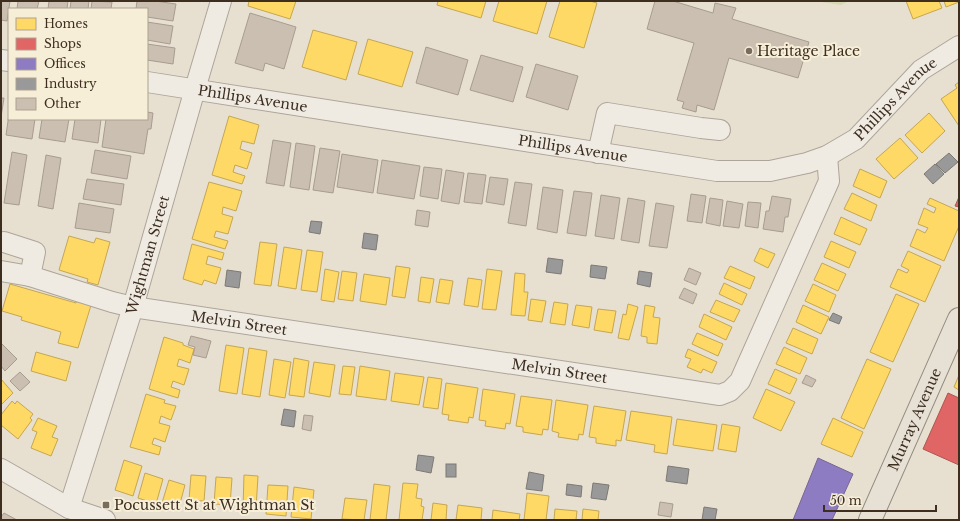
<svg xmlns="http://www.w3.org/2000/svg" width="960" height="521" font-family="'Libre Baskerville',serif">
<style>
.green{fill:#d6d7b3}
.homes{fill:#ffd966;stroke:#c5a651}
.shops{fill:#e06666;stroke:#af5551}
.offices{fill:#8e7cc3;stroke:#766592}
.industry{fill:#999;stroke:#7d7975}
.building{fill:#cbbfb2;stroke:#a89c90}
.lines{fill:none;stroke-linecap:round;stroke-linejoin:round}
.minor-casing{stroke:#ada599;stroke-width:22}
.major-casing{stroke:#928b80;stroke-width:24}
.minor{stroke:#efebe3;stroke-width:20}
.major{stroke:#e6e1d4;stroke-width:22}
.poi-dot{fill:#786c5e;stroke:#f7eed8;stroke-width:1.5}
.labels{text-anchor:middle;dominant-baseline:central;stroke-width:4;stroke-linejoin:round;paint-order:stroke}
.poi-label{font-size:14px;fill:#3d2e20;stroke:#f7eed8;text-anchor:start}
.street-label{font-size:14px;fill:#3d2e20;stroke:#f7eed8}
</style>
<rect width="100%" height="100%" fill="#e7e0d1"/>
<polygon class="green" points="814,1 849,1 841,5"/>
<g class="homes">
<polygon points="249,1 296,1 290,19 248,6"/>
<polygon points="438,1 486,1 481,18 437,5"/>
<polygon points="499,1 547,1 537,34 493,21"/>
<polygon points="560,1 590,1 597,3 584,48 549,37"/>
<polygon points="906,1 939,1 942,8 913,19"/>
<polygon points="944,1 959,1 959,2 946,7"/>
<polygon points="313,30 357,42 346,80 302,67"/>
<polygon points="368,39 413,52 402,87 358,74"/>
<polygon points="959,82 959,126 941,99 957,88 955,85"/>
<polygon points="929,113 945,131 922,153 905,135"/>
<polygon points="229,116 259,125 254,144 242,141 240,149 252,153 247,169 235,165 233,172 245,176 242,184 212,175"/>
<polygon points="900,138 918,158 894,179 876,159"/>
<polygon points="860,169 887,181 880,198 853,186"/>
<polygon points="209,182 242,191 236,211 223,207 222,214 233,217 228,234 216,231 214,237 228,241 225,249 192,239"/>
<polygon points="852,193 877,205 871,221 844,209"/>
<polygon points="930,198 959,211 959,226 944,261 910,246 917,229 925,233 928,228 918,224 924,208 934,213 936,208 927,204"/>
<polygon points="841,217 867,229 860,245 834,234"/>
<polygon points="69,236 94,243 96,238 110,242 98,285 87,282 88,279 59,270"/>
<polygon points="831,241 856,252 849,268 824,257"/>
<polygon points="260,242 277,244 271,286 254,284"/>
<polygon points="192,244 224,253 222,260 208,256 206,264 221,268 216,284 204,280 202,285 183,279"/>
<polygon points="284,247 302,250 296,289 278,286"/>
<polygon points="760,248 775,254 768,268 754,261"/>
<polygon points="307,250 323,252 317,292 301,290"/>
<polygon points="908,251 941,266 925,302 890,287 898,269 907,273 909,270 901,266"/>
<polygon points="822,263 846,274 838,291 814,280"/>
<polygon points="396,266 410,268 405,298 392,296"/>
<polygon points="730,266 755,277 750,289 724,278"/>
<polygon points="325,269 339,272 334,302 321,300"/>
<polygon points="487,269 502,271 496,310 482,309"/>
<polygon points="342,271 357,273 353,301 338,299"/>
<polygon points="515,273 525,274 524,292 528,292 525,316 511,315"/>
<polygon points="364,274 390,278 386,305 360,301"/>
<polygon points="421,277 434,279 430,303 418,301"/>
<polygon points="468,278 482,280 478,307 464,305"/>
<polygon points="440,279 453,281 449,304 436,302"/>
<polygon points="724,283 747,294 742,305 719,294"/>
<polygon points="10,284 76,303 78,298 92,302 78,348 58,343 61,332 21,320 22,317 2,311"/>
<polygon points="813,284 836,295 829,312 805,301"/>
<polygon points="896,294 919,304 893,362 870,352"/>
<polygon points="531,299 546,301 542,322 528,320"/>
<polygon points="716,300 740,310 734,322 710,312"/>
<polygon points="554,302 568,304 565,325 550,323"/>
<polygon points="628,304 638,307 629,340 618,338 623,314 626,315"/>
<polygon points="576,305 592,307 589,328 572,325"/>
<polygon points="645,305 655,307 653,317 660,318 657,344 647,343 647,337 641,336"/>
<polygon points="803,305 829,317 821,334 796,322"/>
<polygon points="598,309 616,311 612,333 594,330"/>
<polygon points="704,314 732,327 726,340 699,327"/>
<polygon points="793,328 818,339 812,354 786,343"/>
<polygon points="697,333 723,344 718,356 692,344"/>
<polygon points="164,337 183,343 183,345 194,349 190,363 179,359 177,366 189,369 184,385 173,381 171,387 180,390 178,398 149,389"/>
<polygon points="226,345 244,348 237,394 219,391"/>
<polygon points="784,347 807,358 800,374 776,364"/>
<polygon points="249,348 267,351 260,397 242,394"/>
<polygon points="688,349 717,362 712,373 703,369 701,373 687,367 691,359 685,357"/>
<polygon points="36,352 71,362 66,381 31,371"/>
<polygon points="294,358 309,361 304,397 289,395"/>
<polygon points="274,359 291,362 285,398 269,395"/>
<polygon points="867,359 891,369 864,429 841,418"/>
<polygon points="314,362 335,365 330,397 309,393"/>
<polygon points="343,366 355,367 351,395 339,394"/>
<polygon points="360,366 390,371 386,400 356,396"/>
<polygon points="775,369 797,379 790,394 768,384"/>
<polygon points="395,373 424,377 419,405 391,401"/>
<polygon points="959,375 959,390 954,387"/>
<polygon points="428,377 442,379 438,409 423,407"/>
<polygon points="1,379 13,393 1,405"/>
<polygon points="446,383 478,388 473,418 469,417 468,423 448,420 449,415 442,414"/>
<polygon points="483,389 515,394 510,424 506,423 505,429 485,426 486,421 479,420"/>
<polygon points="766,389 795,402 781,431 753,418"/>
<polygon points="146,394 165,400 164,403 176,406 171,420 161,416 159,423 170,426 165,442 154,438 152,444 161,447 159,455 130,447"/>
<polygon points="521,396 552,400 548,430 543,429 542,435 523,432 523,427 516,426"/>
<polygon points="556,400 588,405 583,435 579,434 578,440 558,437 559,433 552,431"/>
<polygon points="12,401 15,404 17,401 33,414 30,418 32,420 18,439 1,425 1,415"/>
<polygon points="594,406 626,411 621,441 616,440 616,446 596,443 596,438 589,437"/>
<polygon points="631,411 672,417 667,454 654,452 655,445 626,440"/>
<polygon points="38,418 57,426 52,437 58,439 51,456 31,448 37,432 32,430"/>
<polygon points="833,418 863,432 852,457 821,444"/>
<polygon points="677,419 717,425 713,451 673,445"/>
<polygon points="722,424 740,427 736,452 718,449"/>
<polygon points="124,460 142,466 133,496 115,490"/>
<polygon points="145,473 163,479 156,504 138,498"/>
<polygon points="191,475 206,476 204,501 189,500"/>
<polygon points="244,475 258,476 256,508 243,508"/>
<polygon points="216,477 232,478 230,505 214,504"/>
<polygon points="169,480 185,485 178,511 161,506"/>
<polygon points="403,483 418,484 416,498 422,499 421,506 424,507 422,520 399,520"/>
<polygon points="374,484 390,486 386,520 370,520"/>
<polygon points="268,485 288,486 286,516 266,514"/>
<polygon points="294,487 314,490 311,519 291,517"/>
<polygon points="527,493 549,496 546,520 524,520"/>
<polygon points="345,498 367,500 364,520 342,519"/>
<polygon points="433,503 447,505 446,520 431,520"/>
<polygon points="458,505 482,508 481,520 456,520"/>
<polygon points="555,509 577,511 576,520 554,520"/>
<polygon points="583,509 599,511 598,520 582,520"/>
<polygon points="493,510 520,514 519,520 492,520"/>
</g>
<g class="shops">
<polygon points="959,197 959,207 955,206"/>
<polygon points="948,393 959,398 959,465 923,449"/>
</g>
<polygon class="offices" points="818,458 853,474 832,520 793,520"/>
<g class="industry">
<polygon points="949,153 958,162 945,173 936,164"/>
<polygon points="935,164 944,174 933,184 924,174"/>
<polygon points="311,221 322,222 320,234 309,232"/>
<polygon points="364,233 378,235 376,250 362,248"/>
<polygon points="548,258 563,260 561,274 546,272"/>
<polygon points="591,265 607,267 605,279 590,277"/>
<polygon points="227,270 241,272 239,288 225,286"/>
<polygon points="639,271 652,273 650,287 637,284"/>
<polygon points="833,313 842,317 839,324 829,320"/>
<polygon points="284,409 296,411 294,427 281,425"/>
<polygon points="418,455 434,457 431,473 416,470"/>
<rect x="446" y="464" width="10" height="13"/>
<polygon points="668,466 689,469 687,484 666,481"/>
<polygon points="529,472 544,475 542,491 526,489"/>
<polygon points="593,483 609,485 606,500 591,498"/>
<polygon points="567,484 582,486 581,497 566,495"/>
<polygon points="704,507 717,509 715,520 702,520"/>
</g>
<g class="building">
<polygon points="1,1 10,1 7,21 1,20"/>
<polygon points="18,1 39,1 37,9 17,9"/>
<polygon points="49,1 68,1 67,9 48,9"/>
<polygon points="71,1 89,1 88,9 70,9"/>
<polygon points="92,1 112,2 111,9 91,9"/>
<polygon points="137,1 155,1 176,4 173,21 147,17 147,9 136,9"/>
<polygon points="655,1 673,1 713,13 715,3 736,8 732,19 809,42 798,78 729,58 714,110 697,105 696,112 682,108 684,102 677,100 694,43 647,29"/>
<polygon points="250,13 296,27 284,69 265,63 263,71 235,63"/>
<polygon points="147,22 173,26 170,44 147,40"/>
<polygon points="147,44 175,48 173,64 147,60"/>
<polygon points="426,47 468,60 458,95 416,83"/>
<polygon points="481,55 523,67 513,102 470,90"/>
<polygon points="536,64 578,76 568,110 526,97"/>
<polygon points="1,98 4,98 1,117"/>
<polygon points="147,112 153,113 151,129 148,129 144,154 102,147 106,119 147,119"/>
<polygon points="9,114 9,119 35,119 32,139 6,135"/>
<polygon points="42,119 69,119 65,142 39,138"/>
<polygon points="75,119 101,119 98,143 72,139"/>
<polygon points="273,140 291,143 284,186 266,183"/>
<polygon points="296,143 315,146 309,190 290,187"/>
<polygon points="320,148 340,151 333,193 313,190"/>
<polygon points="95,150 131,156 127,179 91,173"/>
<polygon points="12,152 27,155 19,205 4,203"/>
<polygon points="342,154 378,160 373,193 337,187"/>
<polygon points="46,155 61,158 53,209 38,206"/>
<polygon points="382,160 420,166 414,199 377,193"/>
<polygon points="424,167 442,169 438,199 420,196"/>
<polygon points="446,170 464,173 459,204 441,201"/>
<polygon points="468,173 486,175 482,204 464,202"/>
<polygon points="490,177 508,179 504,205 486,202"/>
<polygon points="87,179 124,184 121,205 83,199"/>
<polygon points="515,182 532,184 526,226 508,223"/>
<polygon points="543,187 563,190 557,233 537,229"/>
<polygon points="574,191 592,193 586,236 567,233"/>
<polygon points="691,194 706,196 702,223 687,221"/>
<polygon points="601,195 620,198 614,239 595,236"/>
<polygon points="772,196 791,199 788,217 785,217 783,232 763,229 766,211 769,211"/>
<polygon points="628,198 645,201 639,243 621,240"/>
<polygon points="710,198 723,200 720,226 706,223"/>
<polygon points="727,201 743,204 739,228 723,226"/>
<polygon points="748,202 761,203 758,228 745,226"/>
<polygon points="79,203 114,209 110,233 75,228"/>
<polygon points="656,203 674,206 667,248 649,246"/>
<polygon points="417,210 430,212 428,227 415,225"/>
<polygon points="689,268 701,273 696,285 684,280"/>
<polygon points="684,288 697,294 693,304 679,298"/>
<polygon points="191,336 211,341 206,358 193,355 195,347 188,345"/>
<polygon points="1,343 17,359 5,371 1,366"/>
<polygon points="20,372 30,382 20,391 10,381"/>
<polygon points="806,375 816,380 812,387 802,383"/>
<polygon points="304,415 313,416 311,431 302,429"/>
<polygon points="660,502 673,504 671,517 658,515"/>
<polygon points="4,513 17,520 1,520 1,517"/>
</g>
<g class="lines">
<defs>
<g id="minor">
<polyline points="1,60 9,61"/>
<path id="s1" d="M147 82 717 171H770L807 163 827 156 856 139 921 70 959 46"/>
<polyline points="598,153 607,113 701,128 720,130"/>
<path id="s2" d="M4 242 35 252 30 276 112 302 133 307 720 395 730 391 740 381 829 181 827 156"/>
<polyline points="1,271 30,276"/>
<polyline points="1,469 69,508 105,520"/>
<path id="s3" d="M69 508 133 307 195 89 221 1"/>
</g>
<g id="major">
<path id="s4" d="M870 520 959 319"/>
</g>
</defs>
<use href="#minor" class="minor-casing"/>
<use href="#major" class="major-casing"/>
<use href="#minor" class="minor"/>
<use href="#major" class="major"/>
</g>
<g class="poi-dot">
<circle cx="749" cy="51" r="4"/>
<rect x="102" y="501" width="8" height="8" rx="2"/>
</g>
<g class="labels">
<g class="poi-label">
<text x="757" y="51">Heritage Place</text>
<text x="114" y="505">Pocussett St at Wightman St</text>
</g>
<g class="street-label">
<text stroke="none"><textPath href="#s1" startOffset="107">Phillips Avenue</textPath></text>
<text stroke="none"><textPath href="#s1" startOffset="779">Phillips Avenue</textPath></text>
<text stroke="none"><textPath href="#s1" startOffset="431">Phillips Avenue</textPath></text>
<text stroke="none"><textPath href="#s3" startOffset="265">Wightman Street</textPath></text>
<text stroke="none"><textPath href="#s2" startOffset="272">Melvin Street</textPath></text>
<text stroke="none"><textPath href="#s2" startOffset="596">Melvin Street</textPath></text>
<text stroke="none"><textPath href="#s4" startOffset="110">Murray Avenue</textPath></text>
</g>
</g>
<rect width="960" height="521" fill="none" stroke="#3d2e20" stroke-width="4"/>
<rect x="8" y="8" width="140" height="112" fill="#f7eed8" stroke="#ada18e"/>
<rect x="16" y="18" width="20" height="12" fill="#ffd966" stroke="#ada18e"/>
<text x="44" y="28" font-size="12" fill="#3d2e20">Homes</text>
<rect x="16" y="38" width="20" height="12" fill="#e06666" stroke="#ada18e"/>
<text x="44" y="48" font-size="12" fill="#3d2e20">Shops</text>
<rect x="16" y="58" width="20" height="12" fill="#8e7cc3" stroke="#ada18e"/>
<text x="44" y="68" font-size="12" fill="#3d2e20">Offices</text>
<rect x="16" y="78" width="20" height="12" fill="#999999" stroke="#ada18e"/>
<text x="44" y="88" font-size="12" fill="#3d2e20">Industry</text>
<rect x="16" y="98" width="20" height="12" fill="#cbbfb2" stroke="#ada18e"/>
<text x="44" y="108" font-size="12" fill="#3d2e20">Other</text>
<path d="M824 505v6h112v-6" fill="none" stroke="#3d2e20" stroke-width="2"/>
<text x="830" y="505" font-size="12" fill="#3d2e20" stroke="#f7eed8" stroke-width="3" paint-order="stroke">50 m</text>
</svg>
